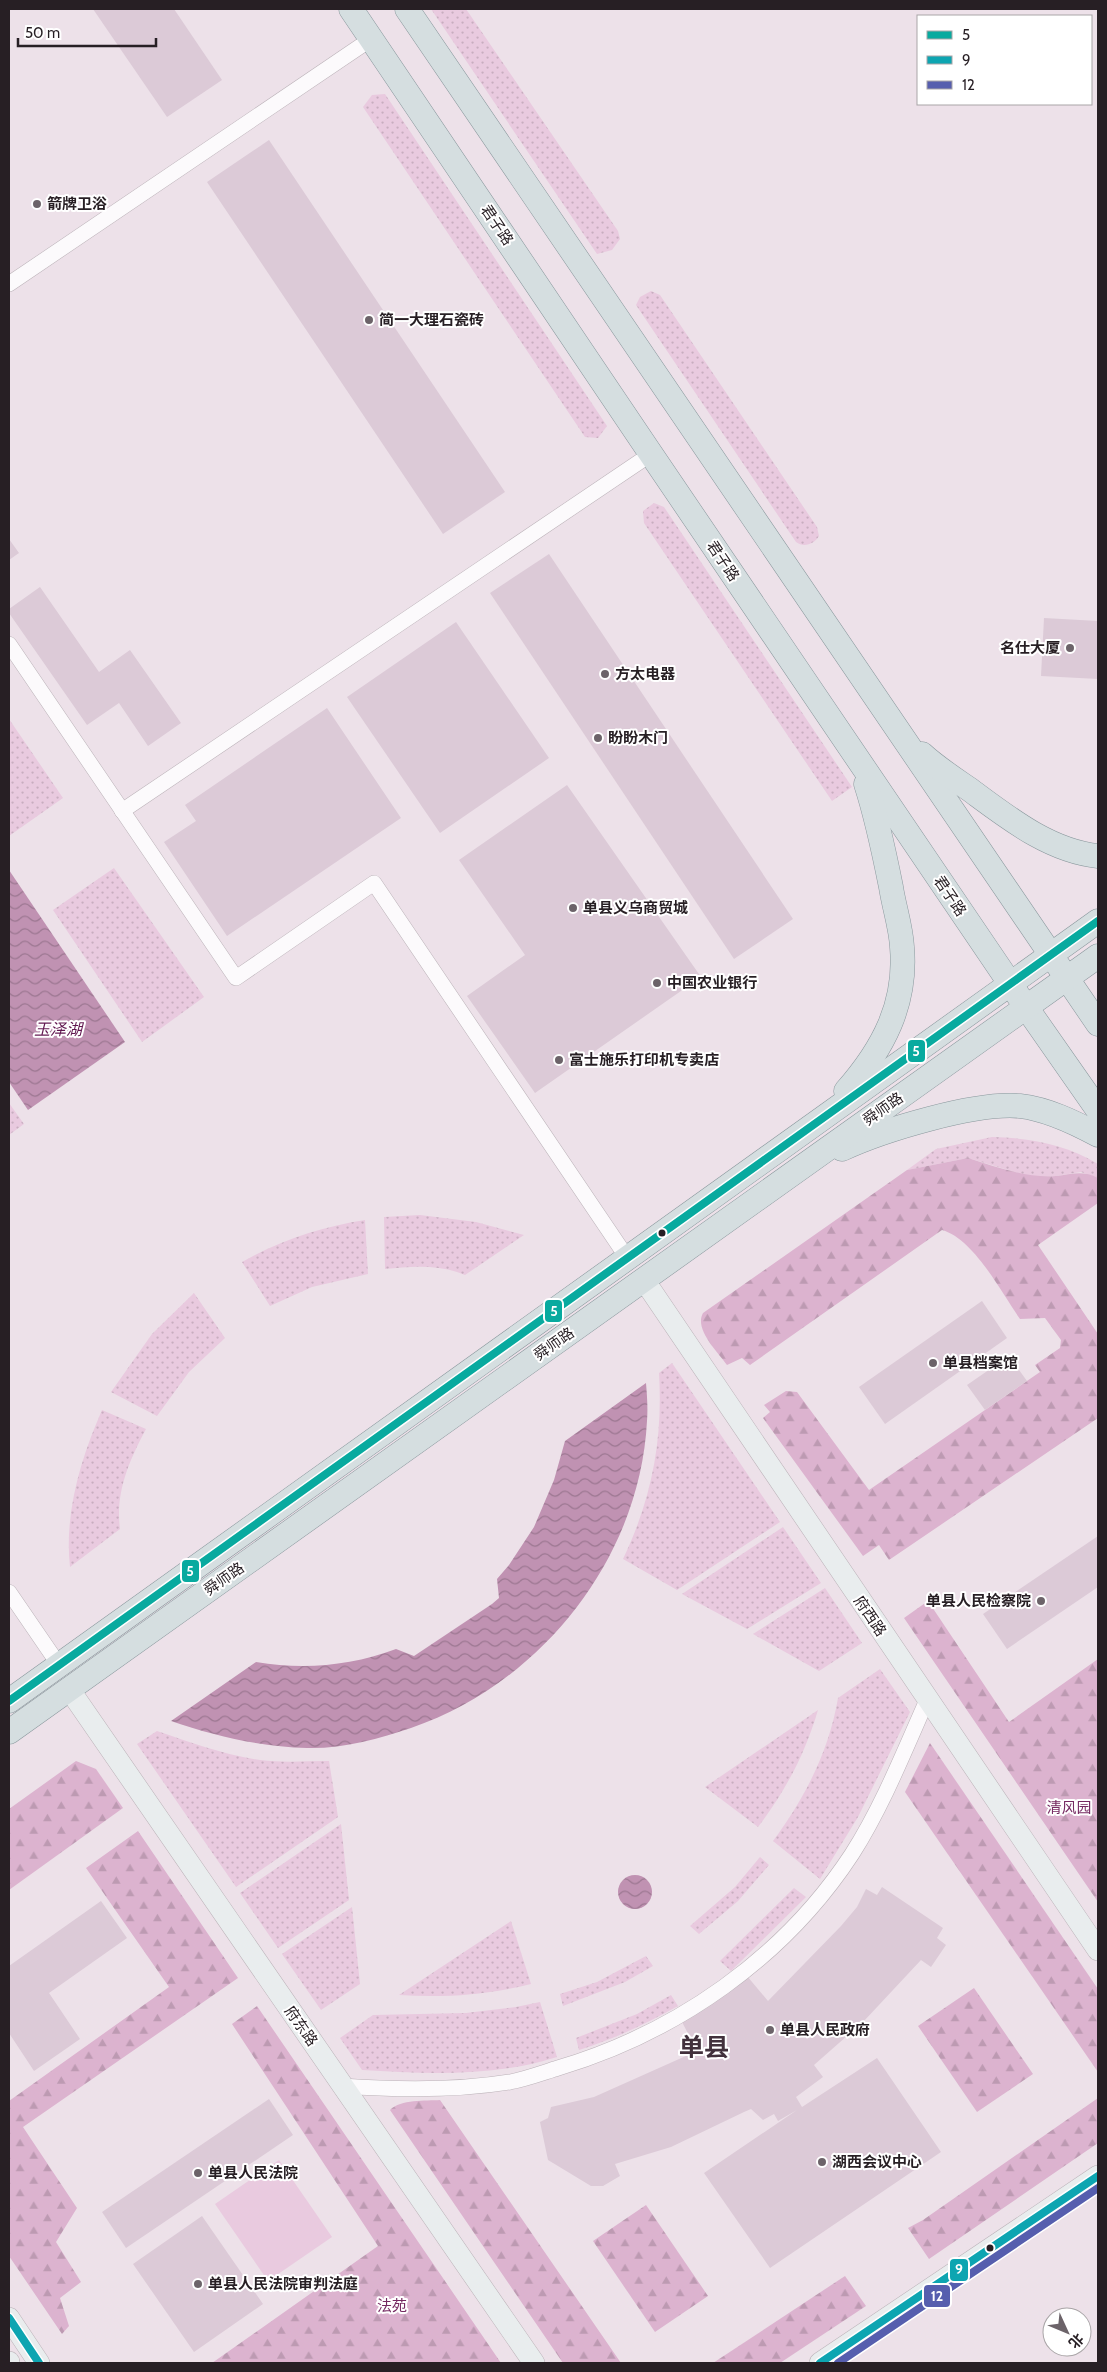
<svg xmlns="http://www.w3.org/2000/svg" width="1107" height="2372" font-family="Cabin,'Noto Sans SC',sans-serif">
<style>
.grass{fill:url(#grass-dots)}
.forest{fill:url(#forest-firs)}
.pitch{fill:#e9cadf}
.water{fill:url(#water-waves)}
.building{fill:#dccad7}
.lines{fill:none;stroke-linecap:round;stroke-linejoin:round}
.street-casing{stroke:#bbb2b8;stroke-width:16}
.secondary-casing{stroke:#bbb2b8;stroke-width:22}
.primary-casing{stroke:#89979c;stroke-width:25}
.street{stroke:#fcfafc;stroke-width:15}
.secondary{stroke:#e9edee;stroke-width:21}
.primary{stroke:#d5dee0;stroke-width:24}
.bus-1-casing{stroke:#fff;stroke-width:11}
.bus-2-casing{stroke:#fff;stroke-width:11}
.bus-3-casing{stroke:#fff;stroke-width:11}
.bus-1{stroke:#08aa9f;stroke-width:8}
.bus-2{stroke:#0da5b1;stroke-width:8}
.bus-3{stroke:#565eae;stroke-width:8}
.poi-dot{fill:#6c6369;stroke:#fff;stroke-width:2}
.bus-dot{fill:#271f24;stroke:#fff;stroke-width:2}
.labels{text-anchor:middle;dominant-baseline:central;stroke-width:4;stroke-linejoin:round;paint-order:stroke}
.poi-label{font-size:15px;font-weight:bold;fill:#271f24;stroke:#fff;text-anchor:start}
.street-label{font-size:15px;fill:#271f24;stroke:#fff}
.park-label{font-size:15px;fill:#752a62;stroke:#fff}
.water-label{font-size:16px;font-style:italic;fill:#60164f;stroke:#fff}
.town-label{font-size:25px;font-weight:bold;fill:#42313c;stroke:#fff}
.line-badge{stroke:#fff;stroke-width:2}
.badge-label{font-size:14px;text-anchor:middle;font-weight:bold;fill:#fff}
</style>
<defs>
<pattern id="grass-dots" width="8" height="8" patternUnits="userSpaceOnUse" patternTransform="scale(1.25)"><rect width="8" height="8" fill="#e9cadf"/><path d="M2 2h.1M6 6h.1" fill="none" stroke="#c8adbf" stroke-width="1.8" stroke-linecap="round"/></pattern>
<pattern id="forest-firs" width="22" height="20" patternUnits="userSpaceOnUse" patternTransform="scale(1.25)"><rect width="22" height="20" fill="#dcb3cf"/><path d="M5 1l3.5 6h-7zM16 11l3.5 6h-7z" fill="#bd9ab2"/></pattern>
<pattern id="water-waves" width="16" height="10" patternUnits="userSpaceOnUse" patternTransform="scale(1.25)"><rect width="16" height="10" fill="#c092b2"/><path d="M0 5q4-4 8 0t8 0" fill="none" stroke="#9c7791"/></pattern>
</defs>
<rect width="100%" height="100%" fill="#ede1e9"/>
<g class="grass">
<polygon points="431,9 466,9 618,231 620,239 612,250 597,254"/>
<polygon points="385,94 607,426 598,438 585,437 363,107 372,95"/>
<path d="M651 291 660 295 817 527 819 536C814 544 804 548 796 542L636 305 640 297Z"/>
<polygon points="654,503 664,507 852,787 832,801 644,523 643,511"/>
<polygon points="9,719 63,798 9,836"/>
<polygon points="114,868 204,997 142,1042 53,910"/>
<polygon points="9,1103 24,1124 9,1135"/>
<path d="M992 1137C1031 1138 1065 1144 1098 1164V1178L1081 1172 1056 1176H1028L968 1158 907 1170 936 1149Z"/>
<path d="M420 1215 476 1222 524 1235 465 1275C440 1264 412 1266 385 1269L384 1217Z"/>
<path d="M365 1220 368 1274 312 1287 270 1306 242 1262C281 1240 321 1227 365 1220Z"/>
<polygon points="194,1293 225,1338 189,1372 157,1416 111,1392 152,1334"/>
<path d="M672 1363 780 1522 677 1590 623 1559C652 1498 663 1440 659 1373Z"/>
<path d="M102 1410 146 1429C129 1461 115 1493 120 1529L70 1567C64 1513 81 1458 102 1410Z"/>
<polygon points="783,1527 821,1583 747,1629 682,1594"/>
<polygon points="825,1588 862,1643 819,1671 753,1634"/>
<path d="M880 1669 910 1712 858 1817 820 1879 773 1841C805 1798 829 1751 838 1698Z"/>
<path d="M818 1710C805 1754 786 1790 758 1827L705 1787Z"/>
<path d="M157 1731C190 1742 224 1755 260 1760 283 1763 306 1761 329 1761L338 1817 236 1887 137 1744Z"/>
<polygon points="341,1824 349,1900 278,1948 240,1893"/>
<polygon points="760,1857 769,1865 738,1901 699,1934 690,1926 735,1887"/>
<polygon points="794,1888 806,1897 731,1971 720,1961"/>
<polygon points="352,1907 360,1984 321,2010 282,1954"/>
<path d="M511 1921 531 1984C488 1995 443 1998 399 1995Z"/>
<polygon points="646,1956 653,1966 625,1982 563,2006 560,1994 597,1982"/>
<path d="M671 1995 678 2006C646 2024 614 2039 579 2050L576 2038 637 2014Z"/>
<path d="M540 2002 557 2057C495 2077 427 2074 362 2070L340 2038 373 2015 466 2013 516 2007Z"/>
</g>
<g class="forest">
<path d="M968 1158C997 1167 1025 1178 1056 1176 1071 1174 1084 1170 1098 1178V1203L1038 1245 1098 1334V1418L889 1560 879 1545 863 1556 763 1418 770 1412 764 1405 786 1391 797 1392 869 1490 1040 1372 1035 1365 1060 1348 1061 1340 1045 1318 1020 1319C1001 1292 974 1239 942 1230L750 1365 742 1358 727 1365C717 1351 694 1329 703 1313L907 1170Z"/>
<polygon points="928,1601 1009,1722 1098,1659 1098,1902 904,1618"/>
<polygon points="930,1743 1098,1989 1098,2072 905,1792"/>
<polygon points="76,1761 96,1769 123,1808 9,1890 9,1809"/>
<polygon points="138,1831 238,1978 23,2127 77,2208 56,2242 81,2282 60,2298 69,2326 62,2334 9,2256 9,2101 169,1987 86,1868"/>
<polygon points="974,1988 1033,2074 977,2112 918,2026"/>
<polygon points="257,2006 501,2363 212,2363 378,2246 232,2024"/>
<polygon points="1098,2098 1098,2143 929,2259 908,2228 923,2220"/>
<path d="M440 2100 621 2363H563L390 2110C401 2099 425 2101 440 2100Z"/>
<polygon points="646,2205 708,2296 655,2332 593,2241"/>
<polygon points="845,2276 866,2306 780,2363 713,2363"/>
</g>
<polygon class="pitch" points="279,2160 332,2237 268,2281 215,2204"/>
<g class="water">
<polygon points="9,870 125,1042 28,1110 9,1082"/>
<path d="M646 1383C647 1395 648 1408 647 1421 640 1559 540 1684 411 1728 379 1739 341 1749 307 1748 261 1747 215 1736 171 1721L256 1662C304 1670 350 1666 396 1649L414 1656 492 1604 499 1598 497 1579 509 1565 534 1527 554 1480 565 1441Z"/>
<circle cx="635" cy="1892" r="17"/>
</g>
<g class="building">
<polygon points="93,9 174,9 222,80 167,117"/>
<polygon points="269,140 505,492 443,534 207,182"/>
<polygon points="9,539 19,553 9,560"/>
<polygon points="549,554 793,919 734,959 490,593"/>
<polygon points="40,587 99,672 130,650 181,723 148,746 119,703 87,725 9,613 9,609"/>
<polygon points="1044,618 1098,621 1098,679 1041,676"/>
<polygon points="456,622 549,758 440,833 347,697"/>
<polygon points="327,708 401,818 227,936 164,842 196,821 185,805"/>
<polygon points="567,785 701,977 535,1093 467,996 525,955 459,860"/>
<polygon points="982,1301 1007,1338 885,1424 859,1387"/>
<polygon points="1009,1356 1027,1381 985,1410 967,1385"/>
<polygon points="1098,1536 1098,1587 1007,1649 983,1614"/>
<polygon points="882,1887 943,1928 937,1938 946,1945 931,1967 921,1960 864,2021 814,2065 823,2077 796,2097 802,2107 877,2058 941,2152 770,2268 704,2173 797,2110 778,2121 774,2114 763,2120 751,2109 744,2112 671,2147 615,2164 620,2176 603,2186 591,2186 548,2160 540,2122 548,2118 551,2107 594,2097 697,2051 681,2020 747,1976 768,2001 841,1926 857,1907 866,1889 877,1895"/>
<polygon points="101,1901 127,1938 49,1993 80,2039 34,2071 9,2033 9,1966"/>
<polygon points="269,2099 293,2135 126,2248 102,2212"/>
<polygon points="202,2216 263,2304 194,2352 133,2264"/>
</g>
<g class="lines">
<defs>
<g id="street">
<polyline points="9,284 371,39"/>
<polyline points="9,644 236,978 374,883 628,1259"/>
<polyline points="122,811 651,454"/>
<polyline points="9,1592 59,1665"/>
<path d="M342 2086C398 2090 455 2091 510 2082 526 2079 542 2073 558 2068 676 2033 784 1958 852 1854 882 1807 904 1752 927 1700"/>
</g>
<g id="secondary">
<polyline points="644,1280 1098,1950"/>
<polyline points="69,1689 534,2363"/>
<polyline points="9,2318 39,2363"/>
<polyline points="9,2362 9,2363"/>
<polyline points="820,2363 1098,2176"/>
</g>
<g id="primary">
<polyline points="351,9 651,454 1026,1007 1098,1110"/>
<polyline points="407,9 1098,1024"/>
<path d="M922 754C936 767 953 778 969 789 1007 817 1049 851 1098 856"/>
<path d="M846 1091C883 1049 907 1004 902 947 901 927 894 907 891 887 884 852 877 818 866 784"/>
<path d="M842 1149C883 1130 975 1102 1020 1106 1047 1109 1074 1122 1098 1135"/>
<polyline points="9,1701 1098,921"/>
<polyline points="9,1732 1098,956"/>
</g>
</defs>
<use href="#street" class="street-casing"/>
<use href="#secondary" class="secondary-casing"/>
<use href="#primary" class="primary-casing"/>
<use href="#street" class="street"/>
<use href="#secondary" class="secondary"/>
<use href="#primary" class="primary"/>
<defs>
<polyline id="bus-1" points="9,1701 1098,921"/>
<g id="bus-2">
<polyline points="9,2318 39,2363"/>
<polyline points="820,2363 1098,2176"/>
</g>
<polyline id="bus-3" points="838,2363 1098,2188"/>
</defs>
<use href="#bus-1" class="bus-1-casing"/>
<use href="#bus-2" class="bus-2-casing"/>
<use href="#bus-3" class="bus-3-casing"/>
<use href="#bus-1" class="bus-1"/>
<use href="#bus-2" class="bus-2"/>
<use href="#bus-3" class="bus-3"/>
</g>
<g class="poi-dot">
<circle cx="37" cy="204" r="5"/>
<circle cx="369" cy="320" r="5"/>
<circle cx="1070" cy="648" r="5"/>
<circle cx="605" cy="674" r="5"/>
<circle cx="598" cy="738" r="5"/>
<circle cx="573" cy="908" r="5"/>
<circle cx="657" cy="983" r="5"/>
<circle cx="559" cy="1060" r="5"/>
<circle cx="933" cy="1363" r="5"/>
<circle cx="1041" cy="1601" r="5"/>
<circle cx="770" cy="2030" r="5"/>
<circle cx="822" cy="2162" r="5"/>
<circle cx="198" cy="2173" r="5"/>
<circle cx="198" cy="2284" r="5"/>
</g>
<g class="bus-dot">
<circle cx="662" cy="1233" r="4.5"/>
<circle cx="990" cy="2248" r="4.5"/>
</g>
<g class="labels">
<g class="poi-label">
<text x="47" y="204">箭牌卫浴</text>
<text x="379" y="320">简一大理石瓷砖</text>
<text x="1060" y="648" text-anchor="end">名仕大厦</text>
<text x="615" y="674">方太电器</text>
<text x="608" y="738">盼盼木门</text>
<text x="583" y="908">单县义乌商贸城</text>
<text x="667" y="983">中国农业银行</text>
<text x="569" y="1060">富士施乐打印机专卖店</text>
<text x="943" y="1363">单县档案馆</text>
<text x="1031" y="1601" text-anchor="end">单县人民检察院</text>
<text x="780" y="2030">单县人民政府</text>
<text x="832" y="2162">湖西会议中心</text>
<text x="208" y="2173">单县人民法院</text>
<text x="208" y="2284">单县人民法院审判法庭</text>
</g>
<g class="street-label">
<text transform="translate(497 225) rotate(56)">君子路</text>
<text transform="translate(723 561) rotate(56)">君子路</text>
<text transform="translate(950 896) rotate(56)">君子路</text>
<text transform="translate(883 1109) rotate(-35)">舜师路</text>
<text transform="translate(554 1344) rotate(-35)">舜师路</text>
<text transform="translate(224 1579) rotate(-35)">舜师路</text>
<text transform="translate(870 1616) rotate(56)">府西路</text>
<text transform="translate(301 2026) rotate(55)">府东路</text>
</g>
<g class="park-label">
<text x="1069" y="1808">清风园</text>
<text x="392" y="2306">法苑</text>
</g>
<g class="water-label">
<text x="58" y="1029">玉泽湖</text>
</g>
<g class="town-label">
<text x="704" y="2047">单县</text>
</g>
</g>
<g class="line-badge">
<rect x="907" y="1039" width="19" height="24" rx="5" fill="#08aa9f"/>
<rect x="544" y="1299" width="19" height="24" rx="5" fill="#08aa9f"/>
<rect x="181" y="1559" width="19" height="24" rx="5" fill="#08aa9f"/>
<rect x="949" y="2258" width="20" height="24" rx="5" fill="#0da5b1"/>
<rect x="923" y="2284" width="28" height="24" rx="5" fill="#565eae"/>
</g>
<g class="badge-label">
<text x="916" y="1056">5</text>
<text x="554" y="1316">5</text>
<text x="190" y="1576">5</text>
<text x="959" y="2274">9</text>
<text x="937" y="2301">12</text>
</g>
<rect width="1107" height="2372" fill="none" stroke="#271f24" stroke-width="20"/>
<rect x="917" y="15" width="175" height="90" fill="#ffffff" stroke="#a9a5a7"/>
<rect x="927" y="31" width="25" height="8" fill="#08aa9f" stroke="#a9a5a7"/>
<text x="962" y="40" font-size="15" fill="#271f24">5</text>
<rect x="927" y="56" width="25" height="8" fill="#0da5b1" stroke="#a9a5a7"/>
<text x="962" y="65" font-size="15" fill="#271f24">9</text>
<rect x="927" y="81" width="25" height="8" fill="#565eae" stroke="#a9a5a7"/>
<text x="962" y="90" font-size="15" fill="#271f24">12</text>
<g transform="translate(1067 2332) rotate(134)"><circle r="24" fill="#ffffff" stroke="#a9a5a7"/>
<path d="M0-4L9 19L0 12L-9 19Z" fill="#6c6369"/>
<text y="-8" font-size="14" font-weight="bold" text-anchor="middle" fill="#271f24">北</text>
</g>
<path d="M18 38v8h138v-8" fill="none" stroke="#271f24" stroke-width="2.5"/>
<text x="25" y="38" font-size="15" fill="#271f24" stroke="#ffffff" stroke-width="4" paint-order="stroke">50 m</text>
</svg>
